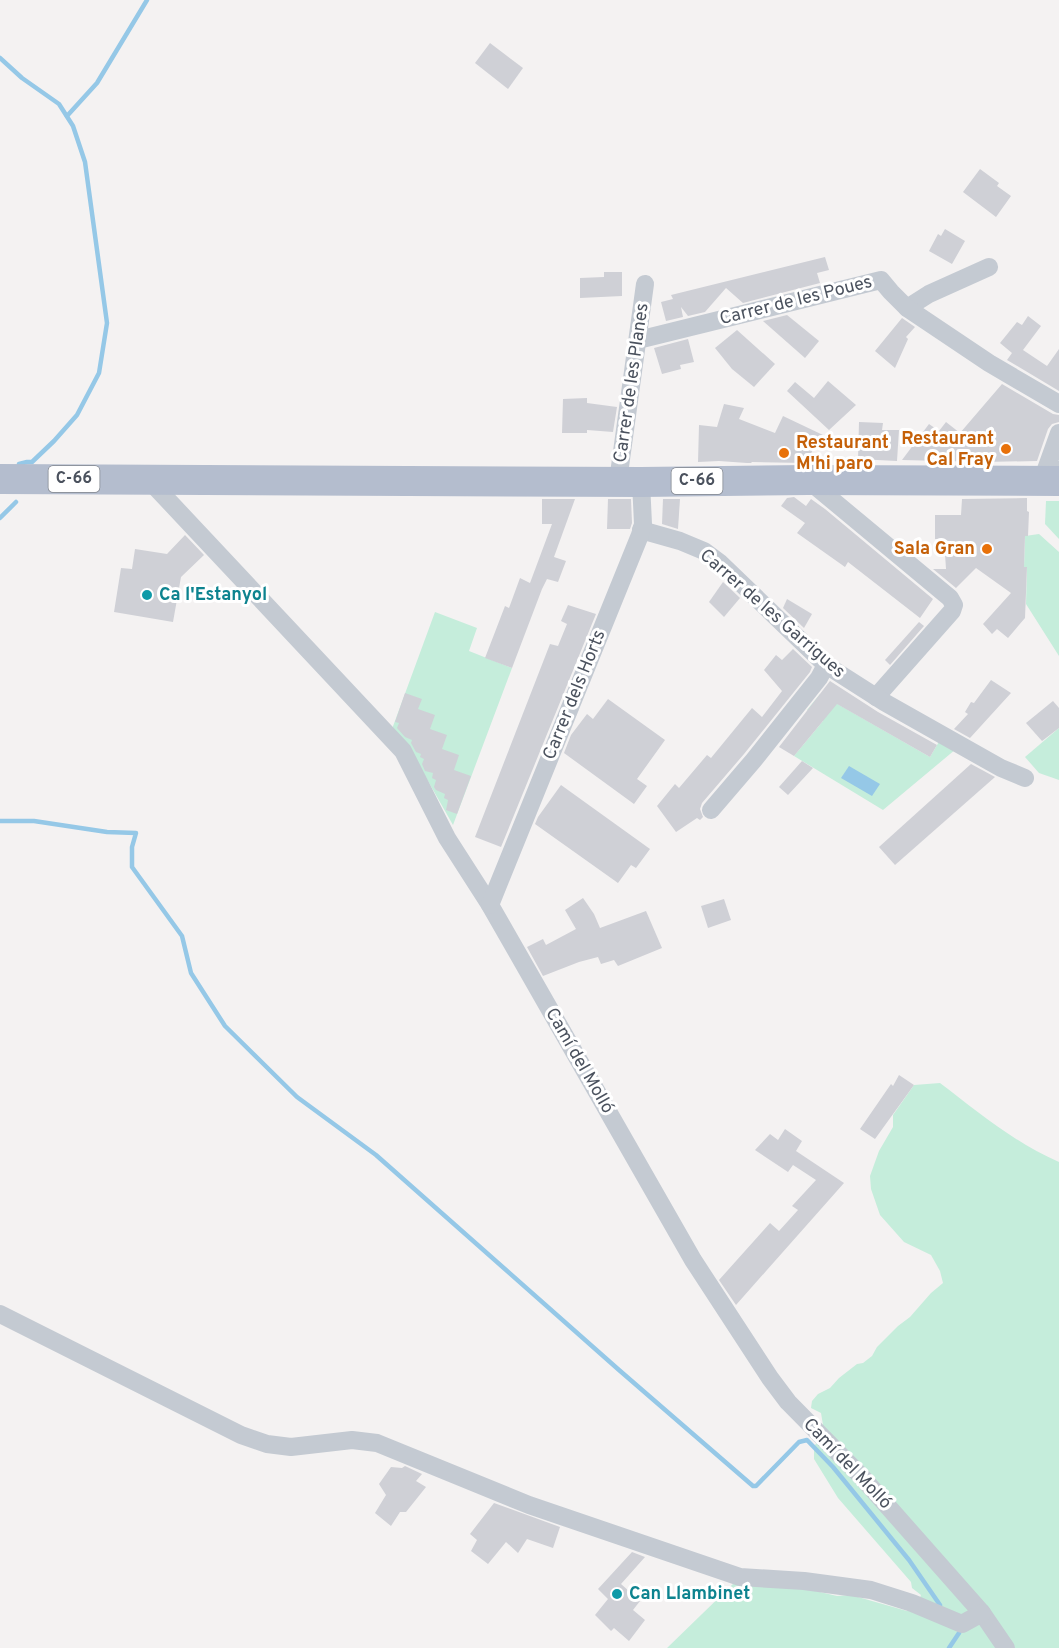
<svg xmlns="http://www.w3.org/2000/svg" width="1059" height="1648" font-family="Overpass,sans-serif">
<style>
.green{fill:#c5eddb}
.water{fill:#95c8e7}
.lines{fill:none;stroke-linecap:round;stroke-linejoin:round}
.stream{stroke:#95c8e7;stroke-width:4.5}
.building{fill:#cfd0d6}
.street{stroke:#c4cad2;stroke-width:18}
.primary{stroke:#b4bdce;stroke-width:30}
.food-dot{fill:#e8710a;stroke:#fff;stroke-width:2}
.culture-dot{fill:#0f9aa8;stroke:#fff;stroke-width:2}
.labels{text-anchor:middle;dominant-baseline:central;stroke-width:6;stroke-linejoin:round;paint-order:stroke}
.shield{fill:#fff;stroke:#81868e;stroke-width:1.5}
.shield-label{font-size:16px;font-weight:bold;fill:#4b525e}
.street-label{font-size:18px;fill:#4b525e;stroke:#fff}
.food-label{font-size:18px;font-weight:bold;fill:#c56008;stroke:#fff;text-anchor:end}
.culture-label{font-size:18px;font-weight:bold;fill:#0d838f;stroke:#fff;text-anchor:start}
</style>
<rect width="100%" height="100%" fill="#f4f2f2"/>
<g class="green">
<polygon points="1046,501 1059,501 1059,539 1045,524"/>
<polygon points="1039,534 1059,552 1059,656 1026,604 1027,567 1024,567 1025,536"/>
<polygon points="435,612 477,628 469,651 512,668 453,825 412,753 392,729"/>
<polygon points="820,694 930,757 940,740 956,749 883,810 794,756 823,721 807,710"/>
<polygon points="1059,728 1059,780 1039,773 1025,757"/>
<path d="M940 1083C978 1112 1015 1143 1059 1162V1648H667L736 1581 803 1588 837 1596 851 1595 907 1611 917 1605 921 1595 912 1588 911 1582 838 1498 814 1459V1447L821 1435 823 1425 821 1413 811 1408 812 1401 818 1394 830 1388 839 1378 857 1364 863 1363 872 1356 877 1347 898 1326 910 1317 931 1293 943 1283 940 1271 931 1255 904 1242 880 1215 871 1189 870 1176 879 1151 893 1127V1115L914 1085Z"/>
</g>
<polygon class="water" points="849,766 880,784 872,796 841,778"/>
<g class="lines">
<g class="stream">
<polyline points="0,58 22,78 59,104 73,126 85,162 107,323 99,373 77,415 54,441 32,462 27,462 19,464"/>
<polyline points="67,116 97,83 147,0"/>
<polyline points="0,518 16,502"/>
<polyline points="0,821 34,821 107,832 136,833 132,847 132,867 182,936 191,973 225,1026 297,1097 376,1155 619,1370 753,1486 756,1486 799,1442 807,1440 833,1467 909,1560 940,1605"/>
<polyline points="949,1648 959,1633"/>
</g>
</g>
<g class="building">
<polygon points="490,43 523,68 508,89 475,63"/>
<polygon points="980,169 999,183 997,186 1011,196 996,217 963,192"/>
<polygon points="945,229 965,241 952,264 929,251 938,234 941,236"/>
<polygon points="825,257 829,270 817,273 820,283 743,303 726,288 705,312 688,316 681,307 683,317 666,321 661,302 673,299 671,295"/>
<polygon points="604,272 622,272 622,296 580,298 580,278 604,277"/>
<polygon points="787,315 819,341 805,358 763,321"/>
<polygon points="1028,316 1041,326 1023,350 1047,366 1059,349 1059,391 1007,360 1012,353 1000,343 1017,322 1022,325"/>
<polygon points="902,318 915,327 906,337 908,339 895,368 875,351"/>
<polygon points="737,330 775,364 754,387 732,369 715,348"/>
<polygon points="688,339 694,362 680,365 681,369 662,374 654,348"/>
<polygon points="828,381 856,405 829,430 787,391 795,382 814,398"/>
<polygon points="1002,384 1053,414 1059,415 1059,422 1052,424 1048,429 1037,461 984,462 902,460 929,424 939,431 946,422 960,433"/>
<polygon points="587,398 587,403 617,407 613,432 587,430 587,433 562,433 563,399"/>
<polygon points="724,404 744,408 739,419 775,433 783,416 823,435 817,442 806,463 752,462 751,463 747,463 719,461 698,462 699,425 717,427"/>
<polygon points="859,422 883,423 882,430 899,430 897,461 858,459"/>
<polygon points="794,497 806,506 811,499 825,509 933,599 920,618 848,562 845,567 797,533 805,523 781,506 787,498"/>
<polygon points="1027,498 1027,511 1029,512 1028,536 1025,536 1024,567 1027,567 1025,618 1008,638 997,629 992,634 983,624 1011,593 976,568 956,588 933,569 946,569 944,539 935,539 935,515 961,515 962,499"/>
<polygon points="542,499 575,499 554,557 566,561 558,582 547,579 542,589 512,668 485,658 505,606 509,608 520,578 530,583 552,524 542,524"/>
<polygon points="608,499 631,499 632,523 630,529 607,529"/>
<polygon points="663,499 680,499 678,529 662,524"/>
<polygon points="185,535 204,555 181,577 173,622 114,612 121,568 132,569 135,549 167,554"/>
<polygon points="723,582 740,598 724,617 709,602"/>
<polygon points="787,599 812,614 804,628 783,608"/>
<polygon points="568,605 596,614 501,847 475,837 550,644 558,646 567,624 561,621"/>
<polygon points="919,622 924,626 890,665 885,660"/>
<polygon points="793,649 812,667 810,672 744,754 702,803 700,809 703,817 700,820 697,818 676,832 657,806 675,784 679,788 707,755 711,758 752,708 762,717 782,691 764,670 776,655 782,660"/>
<polygon points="991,680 1011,693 970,738 954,729 968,714 965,712 971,702 974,703"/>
<polygon points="830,681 878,712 937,745 930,757 837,704 794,756 779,747"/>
<polygon points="405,693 422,699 418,709 435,715 430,729 447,735 442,749 459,755 454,770 471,776 457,814 446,810 448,800 444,798 445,794 436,790 434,787 436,780 432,778 433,773 425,771 422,764 424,759 420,757 421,754 416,752 411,743 412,740 405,737 397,728 399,723 395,722"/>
<polygon points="608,699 665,740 637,779 647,786 634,804 564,753 571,735 587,714 593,719"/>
<polygon points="1053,701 1059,708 1059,728 1042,741 1026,723"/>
<polygon points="802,761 813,768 788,795 779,787"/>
<polygon points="971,764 995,777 895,865 879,847"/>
<polygon points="561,785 650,849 636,868 631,865 618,883 535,824 538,817"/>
<polygon points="583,898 594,914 600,928 646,911 662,948 618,966 614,960 601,964 598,957 579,962 543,976 527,947 543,939 546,945 576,929 565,910"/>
<polygon points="724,899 731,920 708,928 701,906"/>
<polygon points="899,1075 914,1085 875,1139 860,1129 891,1084 893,1086"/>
<polygon points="785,1129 802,1141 796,1151 844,1183 736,1305 719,1280 770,1223 779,1231 798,1210 792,1206 816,1180 793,1165 788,1172 755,1150 770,1134 778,1140"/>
<polygon points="405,1466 422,1474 416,1481 426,1487 406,1512 400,1512 391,1526 375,1513 386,1495 379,1484 391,1467 402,1468"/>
<polygon points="494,1503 560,1527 553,1548 527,1539 518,1553 506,1542 488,1564 471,1551 477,1540 470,1534"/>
<polygon points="632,1552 645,1557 621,1584 640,1601 633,1610 645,1620 629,1641 614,1628 611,1631 595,1615 608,1599 598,1589"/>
</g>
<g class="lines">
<g class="street">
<polyline points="907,308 929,294 989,267"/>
<polyline points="638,340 881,280 891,292 907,308 989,363 1059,404"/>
<polyline points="1059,433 1045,472 1059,470"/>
<polyline points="148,479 403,751 447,838 490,905 693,1260 770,1378 788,1402 861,1476 982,1613 1006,1648"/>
<polyline points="808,480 950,598 954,605 952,611 876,697"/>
<polyline points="618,481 645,284"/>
<polyline points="641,530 680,541 704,551 720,563 826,665 884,702 1001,768 1025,778"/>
<polyline points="711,810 753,761 819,678 826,665"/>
<polyline points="490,905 640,535 643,524 641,482"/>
<polyline points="0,1314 241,1435 267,1444 291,1447 352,1440 377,1443 529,1505 740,1577 804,1581 871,1590 912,1603 962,1624 982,1613"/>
</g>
<polyline class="primary" points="0,479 641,482 808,480 1059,481"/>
</g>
<g class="food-dot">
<circle cx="1006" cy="449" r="6"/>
<circle cx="784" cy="453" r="6"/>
<circle cx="987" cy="549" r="6"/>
</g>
<g class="culture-dot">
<circle cx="147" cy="595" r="6"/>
<circle cx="617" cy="1594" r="6"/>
</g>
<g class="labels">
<g class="shield">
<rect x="48.5" y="466" width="51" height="26" rx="4.5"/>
<rect x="671.5" y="468" width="51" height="26" rx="4.5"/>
</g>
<g class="shield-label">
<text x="74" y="479">C-66</text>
<text x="697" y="481">C-66</text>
</g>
<g class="street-label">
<text transform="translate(796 301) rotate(-14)">Carrer de les Poues</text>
<text transform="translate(632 383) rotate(-82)">Carrer de les Planes</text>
<text transform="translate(772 614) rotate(41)">Carrer de les Garrigues</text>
<text transform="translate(575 695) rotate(-68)">Carrer dels Horts</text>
<text transform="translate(579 1061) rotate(60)">Camí del Molló</text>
<text transform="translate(847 1464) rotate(46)">Camí del Molló</text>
</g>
<g class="food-label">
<text x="994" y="439">Restaurant<tspan x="994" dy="21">Cal Fray</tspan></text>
<text x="796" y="443" text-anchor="start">Restaurant<tspan x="796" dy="21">M'hi paro</tspan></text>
<text x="975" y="549">Sala Gran</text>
</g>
<g class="culture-label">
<text x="159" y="595">Ca l'Estanyol</text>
<text x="629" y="1594">Can Llambinet</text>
</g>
</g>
</svg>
